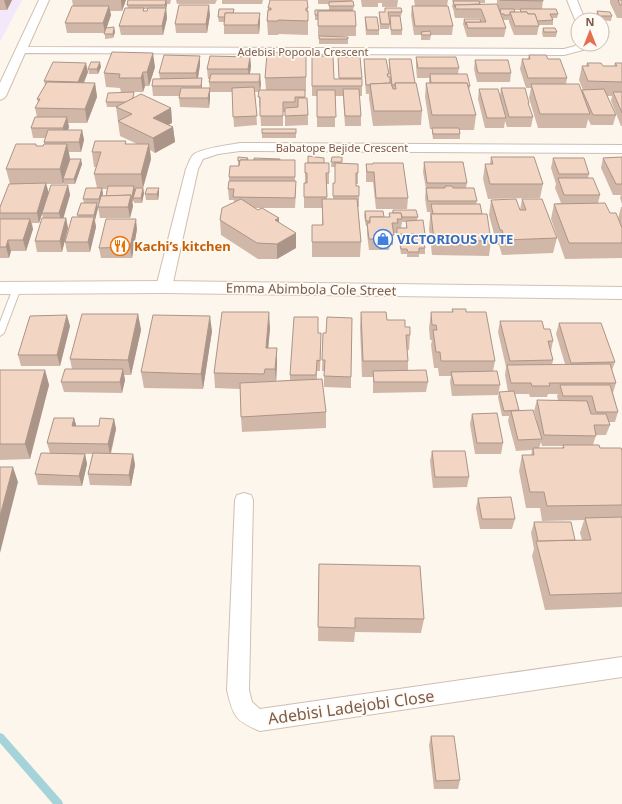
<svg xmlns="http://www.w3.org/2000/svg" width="622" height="804" font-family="'Noto Sans',sans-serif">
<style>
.education{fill:#f3e8fa}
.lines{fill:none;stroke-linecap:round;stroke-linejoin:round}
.stream{fill:#a5d3da;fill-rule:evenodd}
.lane-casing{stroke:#d1beb0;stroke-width:2}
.street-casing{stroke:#d1beb0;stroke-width:2}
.secondary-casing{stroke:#d6c0b0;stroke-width:2}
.lane{fill:#fff;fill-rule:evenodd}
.street{fill:#fff;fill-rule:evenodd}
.secondary{fill:#fff;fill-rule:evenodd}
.wall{fill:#d1b7a8;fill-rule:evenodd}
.shaded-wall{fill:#aa9588}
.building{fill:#f3d5c3;stroke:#aa9588}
.labels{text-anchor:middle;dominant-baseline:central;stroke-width:3.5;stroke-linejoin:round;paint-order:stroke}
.far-street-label{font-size:11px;fill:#7a5c4d;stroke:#fffaf3}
.shop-label{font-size:13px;font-weight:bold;fill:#366cbe;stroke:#fffaf3;text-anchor:start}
.food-label{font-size:13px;font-weight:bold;fill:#c56008;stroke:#fffaf3;text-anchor:start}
.street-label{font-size:13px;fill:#7a5c4d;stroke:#fffaf3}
.near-street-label{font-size:16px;fill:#7a5c4d;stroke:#fffaf3}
</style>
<rect width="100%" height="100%" fill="#fdf6ec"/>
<polygon class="education" points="0,0 22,0 0,42"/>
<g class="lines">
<polygon class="stream" points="0,733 3,734 62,801 63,804 53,804 0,743"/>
<defs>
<polygon id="lane" points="17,285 21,288 4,333 0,336 0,322 13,288"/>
<g id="street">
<polygon points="39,0 49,0 28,47 564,49 575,46 578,42 578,44 587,44 583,50 564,55 25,53 6,96 4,98 0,100 0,83"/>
<polygon points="567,0 577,0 585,20 578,20 578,23 576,22"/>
<path d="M240 143 622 145V153L240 151 218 154 203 159 198 169 172 287 169 290 164 292 159 290 156 287 186 169C188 165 190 158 193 155 201 148 230 145 240 143Z"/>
<path d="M244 493 251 495 253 500 249 690 252 702 260 709 622 657V677L260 731C235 721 233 716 227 690L235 500 237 495Z"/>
</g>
<polygon id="secondary" points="164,281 622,287 622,299 164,293 0,294 0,282"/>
</defs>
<use href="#lane" class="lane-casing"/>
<use href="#street" class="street-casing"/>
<use href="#secondary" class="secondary-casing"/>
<use href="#lane" class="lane"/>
<use href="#street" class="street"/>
<use href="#secondary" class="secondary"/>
</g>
<g class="wall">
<polygon points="0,0 12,0 7,10 0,10"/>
<polygon points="72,0 126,0 122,11 110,11 111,15 106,28 115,32 113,38 105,39 105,33 67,33 65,23 73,6"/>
<path d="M128 0H171L170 4H167L166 8 167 18 163 35H121L119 26 128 8 127 5ZM144 9H148L147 11H144Z"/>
<polygon points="176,0 217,0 215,4 177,4"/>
<polygon points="222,0 263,0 262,4 222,4"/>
<polygon points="318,0 352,0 354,6 353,11 352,11 356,26 356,36 318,36 318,20 315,20 315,10 329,10 329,4 318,4"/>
<polygon points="361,0 398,0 397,7 382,7 382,3 378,3 378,7 362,7"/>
<polygon points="414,0 448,0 447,6 453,26 452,35 431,35 430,40 421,40 421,35 414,35 411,15 412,6 415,6"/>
<path d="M452 0H485V3H480V4L498 7 497 3V0H543L542 9 558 14 557 18H553V25H539L537 35H514L509 22V20H503V18H502L506 28 504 37H467L463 24 464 19 481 22 480 18H455L454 14V12L452 6 453 2ZM514 10H520V12H515Z"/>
<polygon points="610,0 622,0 622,18 617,18 610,3"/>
<polygon points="268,8 308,8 308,35 279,34 278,35 268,35 267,21"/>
<polygon points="385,8 402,12 401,16 400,16 402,30 402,35 391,35 390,21 390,16 389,16 390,24 389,29 380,29 379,17 379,12 385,12"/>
<polygon points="234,9 234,13 260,22 259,34 224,34 224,22 219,22 218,17"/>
<polygon points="597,11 612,16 611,21 598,20 596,16"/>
<polygon points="210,15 207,33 176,33 175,24"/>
<polygon points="365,17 379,30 379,35 366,35 365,22"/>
<polygon points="543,28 557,32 556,37 543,37 542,33"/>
<polygon points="319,36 348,37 348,44 319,44"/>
<polygon points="295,53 306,53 306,91 305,91 305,98 308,115 308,125 285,126 285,112 283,112 283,126 261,126 260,107 259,107 259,92 255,92 257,125 234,127 232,92 210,92 209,82 210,79 208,79 207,69 250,57 251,66 250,74 261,84 260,90 266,90 265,78"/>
<polygon points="529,55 548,59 567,78 566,84 582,93 583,90 579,80 582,66 586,66 587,63 603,66 614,66 615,63 622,63 622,126 621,126 611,101 612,96 607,96 616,115 613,125 591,125 588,119 586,128 538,128 529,98 531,88 526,88 520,69 522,59 528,59"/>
<polygon points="200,56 200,65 198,78 202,88 210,88 210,98 209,108 180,107 179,98 179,96 153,96 152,86 160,79 159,73"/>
<polygon points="312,56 334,79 339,79 338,57 362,78 362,96 359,96 361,116 361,126 345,126 343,96 335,96 335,127 317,127 317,96 312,96"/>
<polygon points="416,57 459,68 458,74 470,86 469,90 476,115 474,130 459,130 460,134 460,139 433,139 432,133 432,129 430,129 425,97 426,83 429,83 429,78 417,78 416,67"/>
<polygon points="364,59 389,74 388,77 390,83 389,68 389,59 415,83 422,111 421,125 373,126 369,98 369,94 366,94 364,68"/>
<polygon points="475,60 511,73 510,82 477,82 474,69"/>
<polygon points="101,67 98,74 89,74 88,69"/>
<polygon points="155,67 149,86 145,86 143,92 121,92 120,88 106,87 104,73"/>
<polygon points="88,72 84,83 95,83 97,97 87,123 68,123 69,127 68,130 82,130 84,140 81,152 69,152 70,159 82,164 75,184 64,184 63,182 63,184 46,184 48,193 68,185 70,195 63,218 66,218 68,228 62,252 37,252 35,241 43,218 42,214 39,223 32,223 33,229 26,251 11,251 9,258 0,258 0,207 10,184 6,169 37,146 43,146 44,144 44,142 45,138 33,138 31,128 37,117 35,108 38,103 37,99 45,85 44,81"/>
<polygon points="501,88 529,103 529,107 533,117 531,127 507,127 505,121 504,128 485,128 478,99 479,89 500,96"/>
<path d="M135 97 171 108 172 123 168 125 173 127 175 142 155 153 150 150 151 159 143 188 144 193 142 203H134V199L133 202H132L133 206 130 218H100L98 207 99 204H97L98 208 95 220 96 227 90 252H67L65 242 78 217 77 215 84 203 83 199 97 188 94 174 96 167H94L92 152 126 144H137L120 136 116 107H107L106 102ZM102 189H107L106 195 102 196 103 194Z"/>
<rect x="262" y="129" width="34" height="9"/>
<polygon points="332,157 342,157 342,163 358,173 358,184 356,184 359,196 359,207 358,207 361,242 360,257 312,257 312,225 322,225 322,208 304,208 304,183 305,183 305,163 324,163 329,173 329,184 327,184 327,199 333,199 333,183 335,183 335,167 331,167"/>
<polygon points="491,157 543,184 540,198 488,199 483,179 485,164 490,164"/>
<polygon points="622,157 622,204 620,198 621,195 613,195 601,168 603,158"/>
<path d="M248 158V160H295V181L296 191 295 208H262L279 218V223L296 248 277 259H258L221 235 220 220 234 203V200H229L228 189 229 181V177L238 166V161ZM255 208H261L258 210Z"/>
<polygon points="553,158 589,174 588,178 600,195 598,203 610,213 618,219 621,207 622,207 622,258 565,259 551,219 554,204 561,203 555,188 556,184 551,168"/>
<polygon points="424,162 467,183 466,188 477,201 476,204 482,214 491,241 489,256 432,255 429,229 430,217 430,212 427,212 425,198 426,189 423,172"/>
<polygon points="366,164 408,198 407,209 376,209 373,182 366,182"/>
<polygon points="159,188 159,194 158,200 146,200 145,194"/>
<polygon points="522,199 557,238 553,253 502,255 499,245 497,245 489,215 491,200 520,210"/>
<path d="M393 210 418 217 417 220 425 234V239H424L425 248V254H419V257H407V254H401L399 242V239H397L396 233H393V245H390L389 250H369L367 234V226H366L364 216 365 211 384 217H389V213H392ZM402 222H406V228H401Z"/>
<polygon points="137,229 132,258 101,258 99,248"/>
<polygon points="452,309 466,312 495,361 493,371 500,385 498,395 452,396 450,382 451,376 439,376 438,368 434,368 431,345 432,340 430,340 429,328 431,312 452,312"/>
<polygon points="361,312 387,320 405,327 410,335 409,350 407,350 408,361 408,370 428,382 426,392 373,393 373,377 362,377 360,327"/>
<polygon points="138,314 141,330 131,375 124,375 125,380 122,393 64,392 61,382 72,369 70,359"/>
<path d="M500 321 544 329 553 341 551 351 553 360 552 365 565 364 556 334 559 323 615 362 612 370 616 383 613 393 618 412 615 422H609L610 425 606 435H596L593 445 600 448 622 451V607L545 610 532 556 534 549 531 533 534 522 575 540H582L580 533 584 520 542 521 540 508H526L519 471 522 455H531L532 450 516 451 508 421 509 416H502L498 397 499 392H508L505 375 506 367 498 332ZM515 394H529L530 397H547L548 394H558L557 396 558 400H537L534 411 537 421 519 410ZM541 442 542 446H563L562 448H539Z"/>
<polygon points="70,326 60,366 21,366 18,355"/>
<polygon points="270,328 268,348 277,348 277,363 276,381 290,380 290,375 318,333 321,344 320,371 317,371 317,379 326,412 326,428 242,432 241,417 240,389 215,388 214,373"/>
<polygon points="212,331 203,389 144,388 141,372"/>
<polygon points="323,333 351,377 351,388 324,387 324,371 322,371"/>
<polygon points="0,370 45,370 49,385 30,459 0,460"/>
<polygon points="472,414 503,443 501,454 475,454 470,424"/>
<polygon points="74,418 76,426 99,426 114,419 116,429 111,454 133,454 135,465 131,486 90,485 88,474 93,454 85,454 87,464 82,486 38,485 35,474 50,453 47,443"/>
<polygon points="432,451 469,477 467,487 433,488 430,461"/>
<polygon points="478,498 515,519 512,529 480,529 476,508"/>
<polygon points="319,564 424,619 421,633 355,632 354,642 318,641"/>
<polygon points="431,736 460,780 458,789 434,789 429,745"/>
</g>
<g class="shaded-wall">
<polygon points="4,0 12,0 7,10"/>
<polygon points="121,0 126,0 122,11"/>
<polygon points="166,0 167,5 166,9 165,5"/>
<polygon points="209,5 210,15 207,33 206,24"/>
<polygon points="109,6 111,15 105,33 103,23"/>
<polygon points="166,8 167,18 163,35 162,26"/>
<polygon points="260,13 260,22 259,34 258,25"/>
<polygon points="114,27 115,32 113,38 113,34"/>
<polygon points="153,53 155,67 149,86 147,72"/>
<polygon points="200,56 200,65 197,83 196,73"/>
<polygon points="250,57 251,66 249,79 248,69"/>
<polygon points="100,62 101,67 98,74 97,69"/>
<polygon points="86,63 88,72 80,91 78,82"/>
<polygon points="143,72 145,86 143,92 141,78"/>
<polygon points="260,74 261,84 260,92 259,82"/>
<polygon points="202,78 202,95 201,86"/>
<polygon points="95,83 97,97 87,123 85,109"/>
<polygon points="210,88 210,98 209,108 208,98"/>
<polygon points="171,108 172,123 154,132 153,118"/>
<polygon points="67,117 69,127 65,138 63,128"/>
<polygon points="173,127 175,142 155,153 153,138"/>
<polygon points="82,130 84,140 81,152 79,142"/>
<polygon points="67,144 70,159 63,179 64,182 63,184 60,169"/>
<polygon points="149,144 151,159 143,188 144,193 142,203 141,198 143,188 141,174"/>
<polygon points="81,159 82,164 75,184 74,179"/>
<polygon points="46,183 49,194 42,213 42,214 39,223 37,213"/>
<polygon points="68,185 70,195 62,223 59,213"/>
<polygon points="134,186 135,191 133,202 132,197"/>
<polygon points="102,188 103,194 100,204 99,199"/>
<polygon points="159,188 159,194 158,200 157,194"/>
<polygon points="131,195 133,206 130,218 128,207"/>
<polygon points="97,203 98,208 95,220 94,215"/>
<polygon points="94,217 96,227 90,252 88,242"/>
<polygon points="66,218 68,228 62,252 60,241"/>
<polygon points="279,218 279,233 275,220"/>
<polygon points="30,219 33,229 26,251 23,240"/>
<polygon points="136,219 137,229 132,258 130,247"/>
<polygon points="296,233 296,248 277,259 277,244"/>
<polygon points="8,240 11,251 9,258 6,247"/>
<polygon points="269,312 270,328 267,363 266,348"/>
<polygon points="138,314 141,330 131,375 128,360"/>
<polygon points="67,315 70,326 60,366 57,355"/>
<polygon points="210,316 212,331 203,389 201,374"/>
<polygon points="277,348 277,363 276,384 275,369"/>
<polygon points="123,369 125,380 122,393 120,382"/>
<polygon points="45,370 49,385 30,459 25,444"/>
<polygon points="74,418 77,428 72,426"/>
<polygon points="114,419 116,429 110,455 108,444"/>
<polygon points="85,454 87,464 82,486 79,476"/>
<polygon points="133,454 135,465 131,486 129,475"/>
<polygon points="13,467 18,482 0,553 0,516"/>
</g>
<g class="building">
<polygon points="128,0 166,0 165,5 127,5"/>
<polygon points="270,0 307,0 308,8 306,8 306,11 308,11 308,21 278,20 278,21 267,21 268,10 271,10 271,8 268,8"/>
<polygon points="500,0 543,0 543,1"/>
<polygon points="618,0 622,0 622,5 620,5"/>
<polygon points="353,1 354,6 329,6 329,2"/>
<polygon points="453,1 479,1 480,4 455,5 455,7"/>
<polygon points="497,4 506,28 468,28 466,22 486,22 481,9 456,9 455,5"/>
<polygon points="179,5 209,5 206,24 175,24"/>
<polygon points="72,6 109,6 103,23 65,23"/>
<polygon points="412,6 448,6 453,26 415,26"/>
<polygon points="125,8 144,8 143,11 147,11 148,8 166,8 162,26 119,26"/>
<polygon points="385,8 401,8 402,12 388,12 390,24 381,24 379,12 385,12"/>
<polygon points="219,9 234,9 233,13 225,13 225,17 218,17"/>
<polygon points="500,9 514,9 515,12 510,12 510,15 504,15 504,14 501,14"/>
<polygon points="520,9 556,9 558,14 550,14 553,20 537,21 535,14 528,14 527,12 521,12"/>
<polygon points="315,10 352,10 352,11 318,11 318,15 315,15"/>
<polygon points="318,11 355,11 356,26 318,26"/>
<polygon points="597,11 610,12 612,16 599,16"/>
<polygon points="510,12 527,12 528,14 535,14 539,26 515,26"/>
<polygon points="225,13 260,13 258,25 224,25"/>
<polygon points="390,16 400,16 402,30 391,30"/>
<polygon points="365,17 377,17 379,30 367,30"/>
<polygon points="464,19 480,19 481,22 466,22 466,25"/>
<polygon points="114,27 113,34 104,34 106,28"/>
<polygon points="543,28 555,28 557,32 544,32"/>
<polygon points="430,31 431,35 422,35 421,32"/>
<polygon points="319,36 348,37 348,39 319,39"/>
<polygon points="295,51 294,53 306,53 306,77 265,78 267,53"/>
<polygon points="112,52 153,53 147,72 143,72 141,78 119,78 120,74 104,73"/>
<polygon points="164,55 200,56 196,73 159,73"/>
<polygon points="529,55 546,55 548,59 560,59 567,78 528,78 522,59 530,59"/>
<polygon points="210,56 250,57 248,69 207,69"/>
<polygon points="312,56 333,56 334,79 362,79 362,86 312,86"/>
<polygon points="338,57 360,57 362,78 339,78"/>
<polygon points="416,57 456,57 459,68 418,68"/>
<polygon points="364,59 386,59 389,74 387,74 388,77 390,77 390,83 370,84 370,85 366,85"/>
<polygon points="389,59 411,59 415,83 395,83 395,85 392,85"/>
<polygon points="475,60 508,60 511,73 478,73"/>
<polygon points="53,62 86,63 78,82 44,81"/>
<polygon points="91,62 100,62 97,69 88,69"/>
<polygon points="587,63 601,63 603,66 617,66 615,63 622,63 622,82 588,81 582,66 589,66"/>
<polygon points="211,74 260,74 259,82 209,82"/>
<polygon points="430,74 467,74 470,86 468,86 467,83 431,83"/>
<polygon points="202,78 201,86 152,86 153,79"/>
<polygon points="47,82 95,83 85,109 35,108 40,99 37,99"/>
<polygon points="391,83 393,89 396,89 395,83 416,83 422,111 374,111 370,84"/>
<polygon points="426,83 467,83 476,115 432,115"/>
<polygon points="531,84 579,84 590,114 540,114"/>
<polygon points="254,87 257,116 233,117 232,88"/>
<polygon points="181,88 210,88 208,98 179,98"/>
<polygon points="501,88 525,88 529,103 528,103 533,117 509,117"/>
<polygon points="343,89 359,89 361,116 345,116"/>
<polygon points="479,89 498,89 506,118 487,118"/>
<polygon points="604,89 616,115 593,115 582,90"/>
<polygon points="259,90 305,90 305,97 295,97 295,102 283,102 283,116 260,116 260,97 258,97"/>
<polygon points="317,90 335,90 336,117 317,117"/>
<polygon points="134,92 133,98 126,102 106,102 108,93"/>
<polygon points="613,92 622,92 622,113"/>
<polygon points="141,94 171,108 153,118 173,127 153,138 118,121 132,114 116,107"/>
<polygon points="298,98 307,98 308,115 285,116 285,108 298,107"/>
<polygon points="35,117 67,117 63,128 31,128"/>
<polygon points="432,128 459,128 460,134 433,134"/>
<rect x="262" y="129" width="34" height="4"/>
<polygon points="48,130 82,130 79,142 44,142"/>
<polygon points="95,141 126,141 125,144 149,144 141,174 94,174 101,152 92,152"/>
<polygon points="16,144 36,144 36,146 43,146 44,144 67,144 60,169 6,169"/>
<polygon points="308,156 324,158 324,163 308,163"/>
<polygon points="238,157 248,158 247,160 240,160 239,161 238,161"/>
<polygon points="332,157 342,157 342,162 331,162"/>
<polygon points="491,157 534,157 543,184 490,184 485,164 493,164"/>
<polygon points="622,157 622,184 616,184 603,158"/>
<polygon points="254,158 280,159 280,160 254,160"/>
<polygon points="553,158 584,158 589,174 559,174"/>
<polygon points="70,159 81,159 74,179 63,179"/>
<polygon points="240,160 295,160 295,177 229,177 230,166 239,166"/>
<polygon points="424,162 463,162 467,183 427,183"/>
<polygon points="305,163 329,163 329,173 326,173 327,197 304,197 304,183 307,183 307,173 305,173"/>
<polygon points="335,163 358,164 358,173 356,173 356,186 359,186 359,196 333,196 333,183 335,183"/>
<polygon points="373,163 403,163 408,198 376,198 374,172 367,172 366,164 373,164"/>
<polygon points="558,178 593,178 600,195 564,195"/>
<polygon points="229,181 296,181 295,198 233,197 234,189 228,189"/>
<polygon points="46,183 37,213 0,213 0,207 9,184"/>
<polygon points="51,185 68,185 59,213 42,213"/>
<polygon points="108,186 134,186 132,197 131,197 131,195 106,196"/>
<polygon points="445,186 452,186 453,188 474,188 477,201 428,201 426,188 445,188"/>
<polygon points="86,188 102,188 99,199 83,199"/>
<polygon points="136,188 143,188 141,198 133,198"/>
<polygon points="147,188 159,188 157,194 145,194"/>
<polygon points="131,195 128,207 98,207 101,196"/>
<polygon points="241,199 258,210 262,208 279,218 275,220 296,233 277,244 257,243 220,220 222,208"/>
<polygon points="322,199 357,199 361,242 312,242 312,225 323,225"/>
<polygon points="516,199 520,210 526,210 522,199 542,199 557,238 505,240 502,230 500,230 491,200"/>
<polygon points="81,203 97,203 94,215 77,215"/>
<polygon points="605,203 610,213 616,213 622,228 622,243 569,243 554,204"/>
<polygon points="431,204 480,204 482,214 433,214"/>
<polygon points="393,210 416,210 418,217 402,217 401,213 393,213"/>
<polygon points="365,211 383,211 384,217 370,217 370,221 366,221"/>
<polygon points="389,213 401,213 402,219 397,219 398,223 392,223 394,235 389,235 390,239 369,239 367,223 370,223 370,217 390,217"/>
<polygon points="431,214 487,214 491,241 434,240"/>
<polygon points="72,217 94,217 88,242 65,242"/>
<polygon points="42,218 66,218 60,241 35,241"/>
<polygon points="0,219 30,219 23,240 8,240 6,247 0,247"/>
<polygon points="106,219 136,219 130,247 99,248"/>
<polygon points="423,220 425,234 397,234 397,228 407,228 406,221"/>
<polygon points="399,237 423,237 425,248 419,248 419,252 408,252 407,249 401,249"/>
<polygon points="452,309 466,309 466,312 486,312 495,361 441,361 440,352 436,352 433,330 437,330 436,325 432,325 431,312 453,312"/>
<polygon points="222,312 269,312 266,348 277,348 275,369 265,369 264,374 214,373"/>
<polygon points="361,312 386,312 387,320 405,320 405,327 410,327 410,335 406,335 408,361 363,361"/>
<polygon points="82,314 138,314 128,360 70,359"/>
<polygon points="67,315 57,355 18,355 30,316"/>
<polygon points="153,315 210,316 201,374 141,372"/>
<polygon points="294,317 318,317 318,333 321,333 320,361 317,360 316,375 290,375"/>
<polygon points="327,317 352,318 351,377 324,376 325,360 322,360 323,333 326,333"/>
<polygon points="500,321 542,321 544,329 550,329 553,341 548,341 553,360 510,361"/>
<polygon points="559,323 601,323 615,362 571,363"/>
<polygon points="610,364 616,383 549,383 550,386 532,386 531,383 511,383 507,365"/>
<polygon points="65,369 123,369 120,382 61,382"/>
<polygon points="0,370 45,370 25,444 0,444"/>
<polygon points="426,370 428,382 374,382 373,371"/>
<polygon points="497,371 500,385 454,385 451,372"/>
<polygon points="322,379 326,412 241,417 240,383"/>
<polygon points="560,385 610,385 618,412 596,412 592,396 563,396"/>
<polygon points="514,391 519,410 504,411 499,392"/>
<polygon points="537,400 587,401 591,414 606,414 610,425 594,425 596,436 544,435"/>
<polygon points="533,410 542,439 518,440 511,411"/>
<polygon points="497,413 503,443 477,443 472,414"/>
<polygon points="54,418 74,418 72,426 99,426 100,418 114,419 108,444 47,443"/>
<polygon points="563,445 599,445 600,448 621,448 622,451 622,505 547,506 544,492 530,492 522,455 534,455 533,448 564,448"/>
<polygon points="432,451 465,451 469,477 435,477"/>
<polygon points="41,453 85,454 79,476 35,474"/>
<polygon points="93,453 133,454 129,475 88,474"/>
<polygon points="0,467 13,467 0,516"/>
<polygon points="511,497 515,519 482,519 478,498"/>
<polygon points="622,517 622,593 550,595 536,541 591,540 585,518"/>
<polygon points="534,522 571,522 575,540 538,541"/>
<polygon points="319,564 420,566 424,619 355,618 355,628 318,627"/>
<polygon points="431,736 454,736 460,780 436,781"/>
</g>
<defs>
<symbol id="shop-ring" viewBox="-11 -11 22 22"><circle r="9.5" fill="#fffaf3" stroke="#3f7fe0" stroke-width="1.5"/><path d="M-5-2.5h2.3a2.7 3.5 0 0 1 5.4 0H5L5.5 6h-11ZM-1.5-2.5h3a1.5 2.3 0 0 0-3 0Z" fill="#3f7fe0"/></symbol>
<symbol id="restaurant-ring" viewBox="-11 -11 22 22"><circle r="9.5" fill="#fffaf3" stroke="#e8710a" stroke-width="1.5"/><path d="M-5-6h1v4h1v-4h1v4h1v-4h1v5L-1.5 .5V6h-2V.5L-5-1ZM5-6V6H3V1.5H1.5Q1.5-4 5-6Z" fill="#e8710a"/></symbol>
</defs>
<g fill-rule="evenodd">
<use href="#shop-ring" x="372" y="228" width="22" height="22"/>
<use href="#restaurant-ring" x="109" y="235" width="22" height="22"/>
</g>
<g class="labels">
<g class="far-street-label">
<text x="303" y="51">Adebisi Popoola Crescent</text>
<text x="342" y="147">Babatope Bejide Crescent</text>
</g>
<g class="shop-label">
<text x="397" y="239">VICTORIOUS YUTE</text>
</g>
<g class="food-label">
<text x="134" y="246">Kachi’s kitchen</text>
</g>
<g class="street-label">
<text transform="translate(311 289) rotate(1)">Emma Abimbola Cole Street</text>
</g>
<g class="near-street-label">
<text transform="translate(351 707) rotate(-8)">Adebisi Ladejobi Close</text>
</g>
</g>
<g transform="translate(590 32)"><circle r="19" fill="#fffaf3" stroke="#cabbb1"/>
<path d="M0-3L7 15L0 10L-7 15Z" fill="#e76f51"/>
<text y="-6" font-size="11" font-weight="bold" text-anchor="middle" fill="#7a5c4d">N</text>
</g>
</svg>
